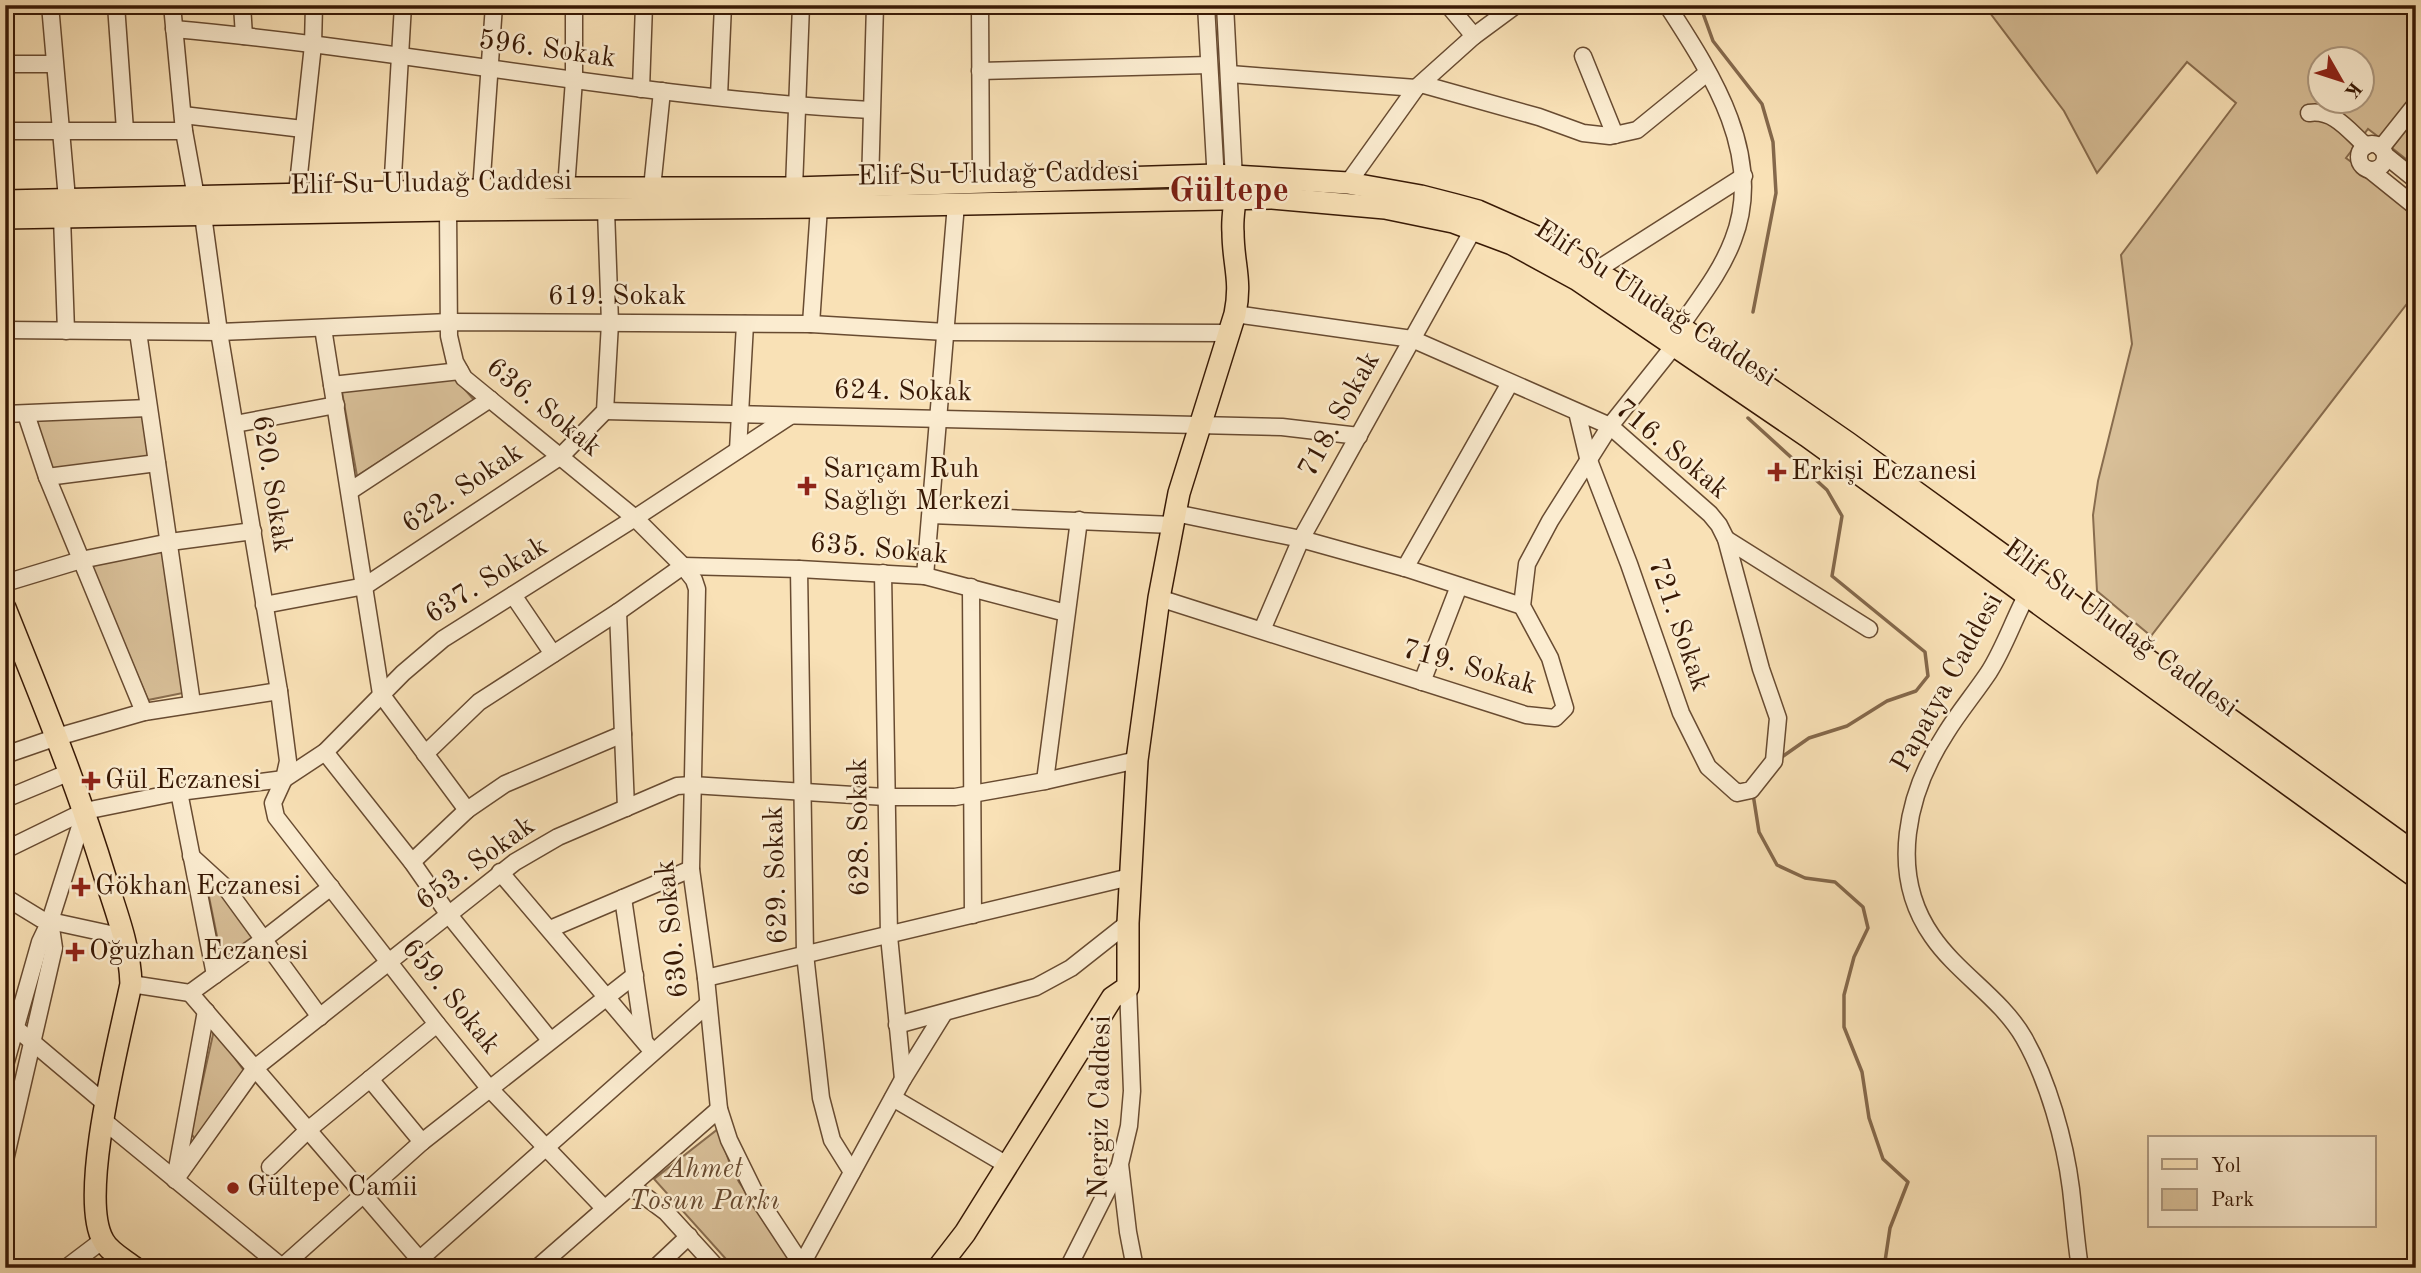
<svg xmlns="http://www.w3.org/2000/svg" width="2421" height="1273" font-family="'Old Standard TT',serif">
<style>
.green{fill:#d8bf98;stroke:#886c4e;stroke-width:2;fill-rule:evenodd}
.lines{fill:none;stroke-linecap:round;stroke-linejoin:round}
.stream{stroke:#84684b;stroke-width:3.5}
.minor-casing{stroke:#684b31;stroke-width:19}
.major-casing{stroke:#381905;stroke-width:24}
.minor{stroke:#fbecd0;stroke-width:16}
.major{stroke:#f9e1b6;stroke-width:21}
.poi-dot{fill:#8f2418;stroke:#fbecd0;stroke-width:2.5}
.labels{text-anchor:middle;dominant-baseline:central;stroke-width:5;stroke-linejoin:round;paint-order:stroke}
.street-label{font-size:28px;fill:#381905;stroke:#fbecd0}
.poi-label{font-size:28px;fill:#381905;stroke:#fbecd0;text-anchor:start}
.park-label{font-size:28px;font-style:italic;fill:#684b31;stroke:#fbecd0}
.district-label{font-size:35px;font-weight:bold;fill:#7a1f14;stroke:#fbecd0}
</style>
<rect width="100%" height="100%" fill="#f9e1b6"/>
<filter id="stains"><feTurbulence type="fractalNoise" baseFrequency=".00286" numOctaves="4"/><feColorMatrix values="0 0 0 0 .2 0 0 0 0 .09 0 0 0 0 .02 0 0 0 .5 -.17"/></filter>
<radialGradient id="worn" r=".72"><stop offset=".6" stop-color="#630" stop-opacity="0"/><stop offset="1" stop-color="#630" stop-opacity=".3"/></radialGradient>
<g class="green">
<path d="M1984 5H2416V96L2380 138 2368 129 2346 158 2416 210V292L2151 636 2097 591 2093 515 2098 481 2132 344 2121 255 2236 103 2187 62 2097 173 2064 111ZM2320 60H2362V102H2320Z"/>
<polygon points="2416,117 2416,167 2392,148"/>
<polygon points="454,377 474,400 357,476 342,392"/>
<polygon points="143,416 150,458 51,471 35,419"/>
<polygon points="168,549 183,693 148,700 91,566"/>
<polygon points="205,877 221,893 253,939 222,961"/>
<polygon points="214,1030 245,1072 196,1141 191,1133"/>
<polygon points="718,1129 730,1164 739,1182 797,1268 734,1268 654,1179"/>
</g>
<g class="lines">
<g class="stream">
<polyline points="1700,5 1713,41 1762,104 1773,142 1776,193 1753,312"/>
<polyline points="1748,418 1827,490 1842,516 1832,576 1925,652 1928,676 1916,691 1887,701 1847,726 1809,738 1779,759"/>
<polyline points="1753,794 1759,832 1777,865 1805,878 1835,882 1863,907 1868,928 1854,957 1844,995 1844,1027 1862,1072 1869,1118 1883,1159 1908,1182 1890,1228 1884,1268"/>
</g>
<defs>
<g id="minor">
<polyline points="50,5 67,199"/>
<polyline points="116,5 125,130"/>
<polyline points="172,5 184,131 196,197 203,215 219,332 279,691 288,761 284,779 273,803 276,817 437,1024 489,1088 604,1208"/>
<polyline points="242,5 244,36"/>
<polyline points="980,5 981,182"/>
<polyline points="1206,5 1217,199"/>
<polyline points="1225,5 1235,199"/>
<polyline points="1448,5 1474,36"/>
<path d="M1667 5C1711 73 1766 156 1733 240 1721 272 1699 299 1680 327"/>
<path d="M174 29C407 50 638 98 871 110"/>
<polyline points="1583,56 1615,135"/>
<polyline points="5,64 54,64"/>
<polyline points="980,71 1209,65"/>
<polyline points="1230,74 1416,88"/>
<polyline points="1421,84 1539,117 1583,133 1610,136 1637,130 1707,73"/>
<polyline points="641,89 644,5"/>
<polyline points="719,96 723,5"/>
<path d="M2309 113C2334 109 2349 131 2366 146"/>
<polyline points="183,115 303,129"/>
<polyline points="5,131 184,131"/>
<circle cx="2372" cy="157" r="13"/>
<polyline points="2381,148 2416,104"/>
<polyline points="2385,155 2416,180"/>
<polyline points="2370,170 2416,207"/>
<polyline points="1348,183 1416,88 1474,36 1516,5"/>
<polyline points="870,185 875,5"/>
<polyline points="566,188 574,80 574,5"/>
<polyline points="652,188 662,91"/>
<polyline points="794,188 801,5"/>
<polyline points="481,191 494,5"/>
<polyline points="297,193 313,45 314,5"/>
<polyline points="392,193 403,5"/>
<polyline points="448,210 449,336 455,362 464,378 635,518 683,566 694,580 697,589 691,869 706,978 719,1109 729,1140 756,1195 804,1268"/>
<polyline points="62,217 66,331"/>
<polyline points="1595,271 1744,176"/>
<polyline points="1235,314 1412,339 1610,426 1710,514 1719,525 1726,539 1761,669 1778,718 1774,761 1751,790 1737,793 1708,767 1681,713 1629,564 1588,458 1577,412"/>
<polyline points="811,324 819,207"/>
<polyline points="323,328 381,694 467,810"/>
<polyline points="5,330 219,332 449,322 811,324 946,332 1229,333"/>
<polyline points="138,332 192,703"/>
<polyline points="332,385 460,371"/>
<polyline points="605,411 1282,427 1359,436"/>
<polyline points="5,414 148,408"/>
<polyline points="26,414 47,477 144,712"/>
<polyline points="235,424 336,405"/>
<polyline points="738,450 745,324"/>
<polyline points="47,477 157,463"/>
<polyline points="350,491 490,399"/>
<polyline points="1175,513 1301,539 1405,568 1522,606"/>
<polyline points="931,515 1173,525"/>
<polyline points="1726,539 1869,629"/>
<polyline points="683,566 799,569 925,576 1066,613"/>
<polyline points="1405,568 1510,383"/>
<polyline points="799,569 805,954 821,1098 832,1140 852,1172"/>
<polyline points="883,573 889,936 903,1079"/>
<polyline points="925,576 956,204"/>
<polyline points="5,583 81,560 170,542 253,531"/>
<polyline points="971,587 973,915"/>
<path d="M2031 587C2015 615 2006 645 1989 672 1975 693 1959 712 1946 733 1907 793 1888 873 1932 936 1958 974 2001 998 2024 1038 2048 1080 2065 1141 2071 1189 2074 1215 2076 1242 2080 1268"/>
<polyline points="513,595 553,654"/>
<polyline points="1159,598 1526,715 1555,718 1565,708 1550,658 1522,606 1527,564 1550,521 1610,426 1673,347"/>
<polyline points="264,605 365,586 561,456 605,411 610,323 606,210"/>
<polyline points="618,612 626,808"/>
<polyline points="1262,630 1301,539 1474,228"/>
<polyline points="1422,682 1459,586"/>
<polyline points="325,752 412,862 449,915 550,1040"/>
<polyline points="425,754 479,702 618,612 683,566"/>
<polyline points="5,755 57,737 144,712 279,691"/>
<polyline points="1045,781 1079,520"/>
<polyline points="179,792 215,975"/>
<polyline points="5,799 70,772"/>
<polyline points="5,850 85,811 179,792 284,779 325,752 403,673 443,639 635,518 790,416"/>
<polyline points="191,856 226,888 320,1017"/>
<polyline points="412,862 467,810 505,784 623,734"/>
<polyline points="500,872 653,1052"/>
<polyline points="5,897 41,919 124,937"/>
<polyline points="623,898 644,1040"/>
<polyline points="550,929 691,869"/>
<polyline points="706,978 1130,877"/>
<polyline points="131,984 190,993 263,940 331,887"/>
<polyline points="1128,987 1132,1091 1129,1126 1120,1164 1128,1232 1135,1268"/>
<polyline points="190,993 425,1266"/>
<polyline points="5,1019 107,1105"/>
<polyline points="897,1025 1036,987 1071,968 1128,923"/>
<polyline points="5,1065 40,942 50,921 85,811"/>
<polyline points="370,1079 422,1142"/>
<polyline points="893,1098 1007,1165"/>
<polyline points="104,1121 282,1267"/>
<polyline points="5,1160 54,948 50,921"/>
<polyline points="270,1167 308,1130 437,1024"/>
<polyline points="176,1174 206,1011"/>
<polyline points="175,1180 255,1068 515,862 558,837 677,786 692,785 885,797 955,797 1045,781 1137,760"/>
<polyline points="631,1186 666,1212 717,1268"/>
<polyline points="802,1264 903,1079 944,1013"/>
<polyline points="66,1268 103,1240"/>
<polyline points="281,1268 422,1142 635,975"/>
<polyline points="410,1268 708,1004"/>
<polyline points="537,1268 719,1109"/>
<polyline points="655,1268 689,1236"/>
<polyline points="1068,1268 1119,1167"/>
</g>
<g id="major">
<polyline points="5,201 566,188 794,188 1216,175 1348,183 1421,196 1456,205 1478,211 1537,237 1627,290 1848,443 2416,854"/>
<polyline points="5,218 448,210 819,207 1272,198 1385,208 1453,222 1512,244 1578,280 1807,436 2416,877"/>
<path d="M5 608C41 698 78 787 106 880 117 914 130 948 131 984 120 1037 78 1196 103 1240 109 1252 125 1260 135 1268"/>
<path d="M938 1268 965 1233 1112 998 1128 987V923L1137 760 1159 598 1179 493 1235 314C1242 280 1233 264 1233 232 1232 221 1234 210 1235 199"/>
</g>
</defs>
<use href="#minor" class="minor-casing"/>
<use href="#major" class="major-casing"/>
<use href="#minor" class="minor"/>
<use href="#major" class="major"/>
</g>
<g class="poi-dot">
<path d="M1773.5 461.5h7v7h7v7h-7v7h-7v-7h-7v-7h7z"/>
<path d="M803.5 475.5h7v7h7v7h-7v7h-7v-7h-7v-7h7z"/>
<path d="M87.5 770.5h7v7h7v7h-7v7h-7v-7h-7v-7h7z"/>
<path d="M77.5 876.5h7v7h7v7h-7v7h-7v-7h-7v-7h7z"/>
<path d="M71.5 941.5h7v7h7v7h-7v7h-7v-7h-7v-7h7z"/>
<circle cx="233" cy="1188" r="7"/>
</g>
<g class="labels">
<g class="street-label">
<text transform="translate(547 50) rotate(8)">596. Sokak</text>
<text transform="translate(998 175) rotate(-1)">Elif Su Uludağ Caddesi</text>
<text transform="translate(431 184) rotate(-1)">Elif Su Uludağ Caddesi</text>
<text x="617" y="297">619. Sokak</text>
<text transform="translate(1655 304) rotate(33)">Elif Su Uludağ Caddesi</text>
<text transform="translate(903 392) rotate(1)">624. Sokak</text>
<text transform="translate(543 408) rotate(39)">636. Sokak</text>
<text transform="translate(1340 415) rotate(-61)">718. Sokak</text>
<text transform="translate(1671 450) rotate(40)">716. Sokak</text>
<text transform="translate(271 484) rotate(81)">620. Sokak</text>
<text transform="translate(463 489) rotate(-34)">622. Sokak</text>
<text transform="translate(879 550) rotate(5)">635. Sokak</text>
<text transform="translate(487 581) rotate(-32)">637. Sokak</text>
<text transform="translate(1678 625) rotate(71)">721. Sokak</text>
<text transform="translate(2120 629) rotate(36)">Elif Su Uludağ Caddesi</text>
<text transform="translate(1469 668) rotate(16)">719. Sokak</text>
<text transform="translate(1948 683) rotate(-61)">Papatya Caddesi</text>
<text transform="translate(860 827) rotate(-91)">628. Sokak</text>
<text transform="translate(476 864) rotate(-36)">653. Sokak</text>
<text transform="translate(777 875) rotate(-92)">629. Sokak</text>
<text transform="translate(673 929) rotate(-96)">630. Sokak</text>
<text transform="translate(450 997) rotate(51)">659. Sokak</text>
<text transform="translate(1101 1107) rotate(-89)">Nergiz Caddesi</text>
</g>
<g class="poi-label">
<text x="823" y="470">Sarıçam Ruh<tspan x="823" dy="32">Sağlığı Merkezi</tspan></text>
<text x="1791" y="472">Erkişi Eczanesi</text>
<text x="105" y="781">Gül Eczanesi</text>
<text x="95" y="887">Gökhan Eczanesi</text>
<text x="89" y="952">Oğuzhan Eczanesi</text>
<text x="247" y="1188">Gültepe Camii</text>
</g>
<g class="park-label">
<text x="704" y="1170">Ahmet<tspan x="704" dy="32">Tosun Parkı</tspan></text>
</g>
<g class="district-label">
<text x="1229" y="191">Gültepe</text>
</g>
</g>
<rect width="2421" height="1273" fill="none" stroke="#f9e1b6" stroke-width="28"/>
<rect x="7" y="7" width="2407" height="1259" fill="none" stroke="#381905" stroke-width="3.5"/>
<rect x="14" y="14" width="2393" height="1245" fill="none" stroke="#381905" stroke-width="2"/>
<rect x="2148" y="1136" width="228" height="91" fill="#fbecd0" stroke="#ad987f" stroke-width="2"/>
<rect x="2162" y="1159" width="35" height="10" fill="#f9e1b6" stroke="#ad987f" stroke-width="2"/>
<text x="2211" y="1172" font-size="21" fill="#381905">Yol</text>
<rect x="2162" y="1189" width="35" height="21" fill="#d8bf98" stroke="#ad987f" stroke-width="2"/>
<text x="2211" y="1206" font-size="21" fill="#381905">Park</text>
<g transform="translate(2341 80) rotate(129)"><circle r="33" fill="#fbecd0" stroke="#ad987f" stroke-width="2"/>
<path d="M0-5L12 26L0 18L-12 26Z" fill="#8f2418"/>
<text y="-10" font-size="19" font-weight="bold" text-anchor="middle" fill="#381905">K</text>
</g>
<rect width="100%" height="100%" filter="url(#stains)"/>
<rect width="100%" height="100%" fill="url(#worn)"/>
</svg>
